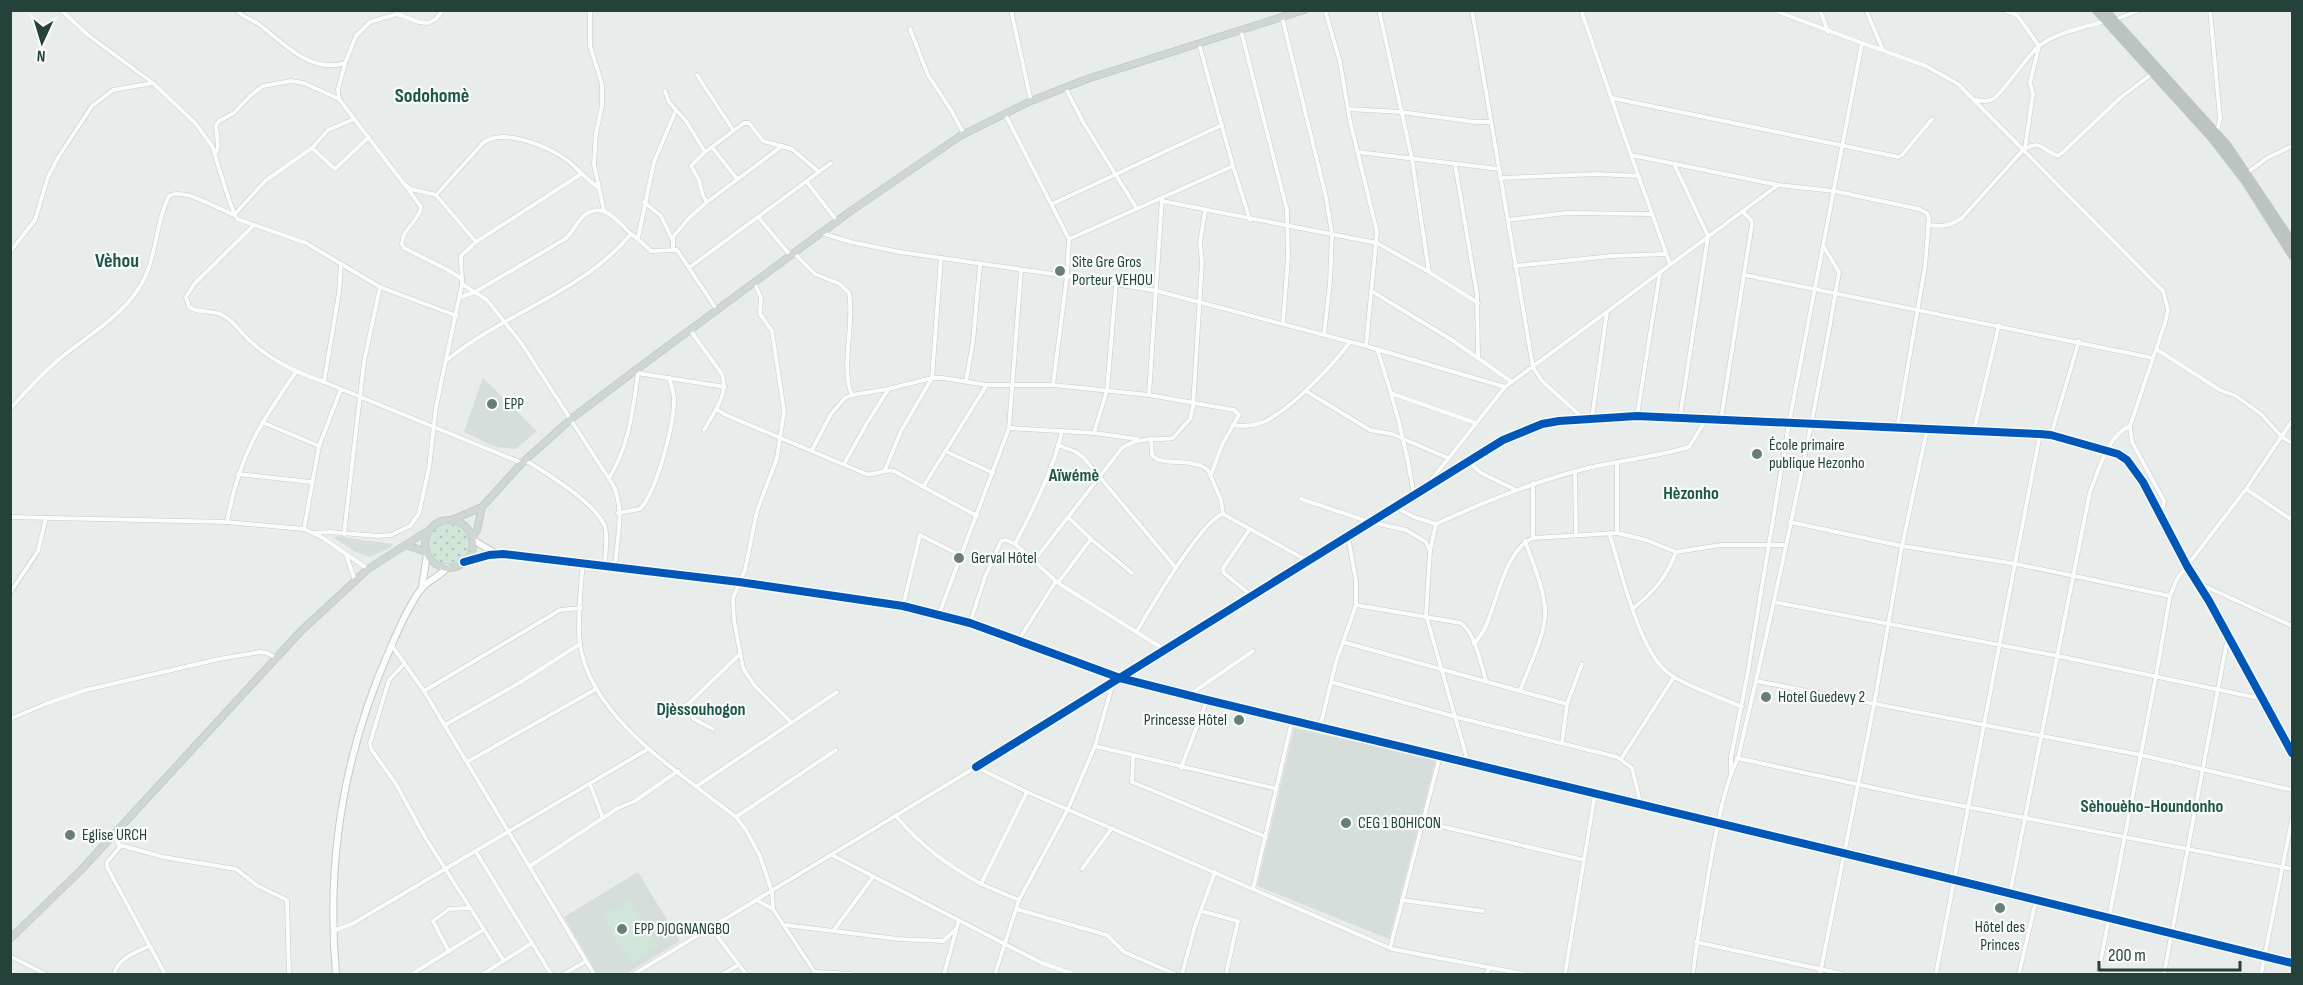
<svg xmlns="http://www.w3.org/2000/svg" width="2303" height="985" font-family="'Sofia Sans Condensed',sans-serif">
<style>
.built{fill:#d6dedb}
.grass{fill:url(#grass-dots)}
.pitch{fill:#d1e6d8}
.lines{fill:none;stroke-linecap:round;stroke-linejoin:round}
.street-casing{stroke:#c5cac8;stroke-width:5}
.secondary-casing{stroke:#c3cbc8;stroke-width:8}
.primary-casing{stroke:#c3ccc9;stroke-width:8}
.highway-casing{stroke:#c3ccc9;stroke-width:9}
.street{stroke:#fcfcfc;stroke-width:4}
.secondary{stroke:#fcfcfc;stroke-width:6}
.primary{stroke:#cfd7d5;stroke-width:6}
.highway{stroke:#bcc4c2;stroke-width:8}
.cycleway-casing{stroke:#f7fbf9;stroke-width:11}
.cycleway{stroke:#0057b8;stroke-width:8}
.poi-dot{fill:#697e78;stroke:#f7fbf9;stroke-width:2}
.labels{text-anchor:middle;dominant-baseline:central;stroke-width:4.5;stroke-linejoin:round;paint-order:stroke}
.poi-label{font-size:16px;fill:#24423a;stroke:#f7fbf9;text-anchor:start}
.neighbourhood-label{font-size:18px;font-weight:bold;fill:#1f5548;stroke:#f7fbf9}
.quarter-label{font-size:20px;font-weight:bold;fill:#1f5548;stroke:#f7fbf9}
</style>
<defs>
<pattern id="grass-dots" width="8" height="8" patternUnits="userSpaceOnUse" patternTransform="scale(1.5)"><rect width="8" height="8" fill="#d1e6d8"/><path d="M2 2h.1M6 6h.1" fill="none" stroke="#b3c6ba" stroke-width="1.8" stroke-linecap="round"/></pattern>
</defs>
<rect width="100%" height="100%" fill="#e8edeb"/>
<g class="built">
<polygon points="483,378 537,431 516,449 496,447 464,432"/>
<polygon points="338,536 355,539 393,544 391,547 370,557 356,552 334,538"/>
<polygon points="1294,728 1436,759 1389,939 1257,886"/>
<polygon points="638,872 680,941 626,974 597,974 564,917"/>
</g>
<circle class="grass" cx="449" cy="544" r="20"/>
<polygon class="pitch" points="629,900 658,947 631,963 602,916"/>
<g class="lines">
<defs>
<g id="street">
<polyline points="61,10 88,35 153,83 195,123 212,146 230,203 237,219 306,243 380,287 457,316"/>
<path d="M236 10C242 17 252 19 260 25 283 43 311 74 345 63L356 36 370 22 397 14 419 22 428 23 436 19 443 10"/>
<polyline points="590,10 590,46 602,84 602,106 596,133 594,164 604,211"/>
<polyline points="1011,10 1031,101"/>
<polyline points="1325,10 1340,62 1350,121 1377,232 1366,346"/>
<polyline points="1379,10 1412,159 1429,272"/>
<polyline points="1472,10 1533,367 1542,381 1583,418"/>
<polyline points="1581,10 1631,155 1778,185 1834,191 1919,209 1927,213 1929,219 1925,267 1897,429"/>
<polyline points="1773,10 1862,43"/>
<polyline points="1820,10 1828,32"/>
<polyline points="1866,10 1883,50"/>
<polyline points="2003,10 2017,15 2039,46 2030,83 2033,93 2025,148"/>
<polyline points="2210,10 2220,118 2217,132"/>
<polyline points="1282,17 1326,197 1332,234 1330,282 1324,335"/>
<polyline points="2114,20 2140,10"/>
<polyline points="910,29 928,75 951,110 964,134"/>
<polyline points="1241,31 1287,210 1288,257 1283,324"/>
<polyline points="1199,44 1233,166 1250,220"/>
<polyline points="697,75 733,130"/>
<polyline points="1065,87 1083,122 1137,209"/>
<polyline points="665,91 669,102 686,121 705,152"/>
<polyline points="1612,98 1898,157 1902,155 1932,119"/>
<polyline points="339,99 338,89 345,64"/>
<path d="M1974 100C1981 101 1987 102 1993 99 2001 95 2027 56 2039 46 2057 32 2084 28 2105 21"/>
<polyline points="1348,109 1401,112 1475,122 1491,122"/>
<polyline points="1005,114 1069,239 1067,276 1053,385"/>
<polyline points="354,119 328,130 312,148 335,169 369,137"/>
<polyline points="712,147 737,179"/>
<polyline points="1358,152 1499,169"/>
<polyline points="215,154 218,147 216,125 219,121 234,113 250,96 263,86 291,81 304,83 339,99 404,184 411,189 436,195 476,242"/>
<polyline points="1631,155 1670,264"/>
<polyline points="1455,164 1477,294 1478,358"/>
<polyline points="1675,166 1708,236 1680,417"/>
<polyline points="2247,173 2267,158 2292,146"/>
<polyline points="1500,178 1597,174 1638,176"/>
<polyline points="806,181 837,221"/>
<path d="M406 186 421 207C419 222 402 228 402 244L404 248 448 270 462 279"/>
<path d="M436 195 483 143C503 127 549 147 567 160 578 169 587 180 599 188"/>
<polyline points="1162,201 1377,243 1429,272 1478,303"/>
<polyline points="644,202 661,216 672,239"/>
<polyline points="707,202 703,196 699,180 691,166 705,152 744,123 749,123 763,141 792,149 819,172"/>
<polyline points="1052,204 1222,125"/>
<polyline points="759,218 790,255"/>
<polyline points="1508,220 1566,213 1651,214"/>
<path d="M1928 225C1942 227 1950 226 1962 218L2023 150C2041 139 2042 150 2058 156L2062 153 2120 98 2153 73"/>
<path d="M253 226 195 283 186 297 189 307C199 314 213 309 224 316 234 321 240 332 248 339 270 360 295 372 324 382L522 463"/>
<polyline points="821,233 851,242 900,252 1067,276 1157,291 1366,346 1505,387"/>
<polyline points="638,238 654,162 676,110"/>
<polyline points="1069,239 1233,166"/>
<polyline points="673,249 673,237 689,218 707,202 782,146"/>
<polyline points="10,252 35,220 48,177 59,156 92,106 113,90 153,83"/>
<path d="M794 253 815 274 840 284 849 293C855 323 840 368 852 395"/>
<polyline points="1515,266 1612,256 1666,254"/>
<polyline points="690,267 831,163"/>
<polyline points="1745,275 2153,358"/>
<polyline points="754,282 761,298 760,314 772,331 784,411 777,458 757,511 745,570 733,598 734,620 743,668 754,685 791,722"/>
<path d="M462 284 487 300 522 344 613 485C625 508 617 541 615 566"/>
<polyline points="1373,292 1452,340 1512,382"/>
<path d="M461 297 475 292 565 239C574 232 577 220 586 214 604 202 617 221 629 232 636 238 644 244 651 251L677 250 717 310"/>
<path d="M690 330 722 374C729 395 714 412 704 430"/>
<path d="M1377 349C1394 398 1406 444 1414 495"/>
<polyline points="2156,349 2220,390 2236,396 2261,414 2282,437 2292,443"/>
<path d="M447 360C505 312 582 293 631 234"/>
<polyline points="637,373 725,387"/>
<polyline points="324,382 339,293 341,265"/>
<polyline points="966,382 973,341 980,265"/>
<polyline points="1306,391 1370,430 1392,434 1448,458"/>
<polyline points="1393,394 1476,423"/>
<polyline points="1149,395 1162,198"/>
<path d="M10 409C25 392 41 375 58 360 84 338 117 320 137 291 158 261 154 225 169 196 183 187 219 209 234 215L265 181 312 148"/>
<path d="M716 409 726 415 866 474C877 476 884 468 894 471L977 516"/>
<polyline points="1637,416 1660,272"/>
<polyline points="1592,418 1607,312"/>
<polyline points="1721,419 1752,224 1751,220 1742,211"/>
<polyline points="262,422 319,446"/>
<path d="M1233 425C1243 427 1252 426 1261 423 1289 412 1332 366 1350 342"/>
<polyline points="1009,428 1094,433 1137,439"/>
<polyline points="1974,430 1999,325"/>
<polyline points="1094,433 1107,390 1116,284"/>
<polyline points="2051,435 2079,341"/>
<path d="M1151 439 1152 455C1163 468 1189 456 1208 470L1221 500 1223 514"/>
<polyline points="1058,445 1076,452 1083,457 1176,568"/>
<polyline points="812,450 831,414 845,398 852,395 888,389 932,378 943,378 987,385 1053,385 1149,395 1234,410 1239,415 1222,445 1211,475"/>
<polyline points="945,451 993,473"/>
<path d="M525 460C545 472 598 505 605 527 608 538 605 553 605 565"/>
<polyline points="1468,461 1481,473 1514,489"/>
<polyline points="844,464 867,423 888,390"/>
<polyline points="885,470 901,431 932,378 941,258"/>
<polyline points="1575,472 1576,535"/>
<polyline points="238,474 311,482"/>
<path d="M609 478C629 447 633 409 638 373"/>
<polyline points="1533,483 1533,538"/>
<polyline points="1428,484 1505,387 1778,185"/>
<polyline points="923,487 986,386"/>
<polyline points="2246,489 2292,520"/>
<polyline points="1301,499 1370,522 1406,530 1426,542 1430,551"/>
<path d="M1395 507 1414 517 1436 524C1486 501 1535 481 1588 468 1621 460 1656 457 1689 447L1707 418"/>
<path d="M618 513 640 509C657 491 675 422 674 397 673 390 671 384 669 378"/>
<polyline points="1223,514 1308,561"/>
<polyline points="10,517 227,522 304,529 323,538 368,569"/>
<path d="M227 522C239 457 258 426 296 372"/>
<polyline points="1790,522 1902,546 2016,564 2170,596"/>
<polyline points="1436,524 1430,551 1426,615 1468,762"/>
<polyline points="304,529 319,446 341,389"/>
<polyline points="1250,529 1223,568 1224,573 1252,596"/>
<polyline points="314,533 330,532 378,536 391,535 410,526 419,513 429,468 436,407 462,284 461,256 476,242 581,174"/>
<path d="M1609 533C1621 569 1638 648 1667 672 1684 686 1721 697 1742 707"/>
<polyline points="1617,533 1617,462"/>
<polyline points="344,534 364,362 380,287"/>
<polyline points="1091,539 1132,573"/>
<path d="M1015 544C1032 512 1055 466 1062 431"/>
<polyline points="346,555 355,580"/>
<path d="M583 562C581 585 577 623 580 645 592 720 681 773 736 817L746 830 760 856 772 892 773 909 816 974"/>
<path d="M1033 562 1122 448C1138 436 1155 441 1173 438L1190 419 1193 407 1202 262 1200 243 1205 211"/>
<polyline points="1058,583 1091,539 1069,518"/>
<polyline points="2198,583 2292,626"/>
<polyline points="10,593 38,551 46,518"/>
<polyline points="1774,602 2058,656 2263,699"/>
<path d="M1356 605 1461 623C1476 635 1480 662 1486 680"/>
<polyline points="903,606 920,535 962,556"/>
<path d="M1632 609C1653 593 1667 577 1676 552"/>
<polyline points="939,614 1009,428 1021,271"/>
<polyline points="970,623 985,577 1001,541 1006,540 1015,544 1058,583 1165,650"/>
<path d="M1137 631C1150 609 1201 520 1223 514"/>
<polyline points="1018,641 1056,581"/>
<polyline points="1343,642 1567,704"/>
<path d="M1474 644C1478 639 1482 634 1485 628 1497 603 1505 549 1533 538L1617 533 1646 540 1676 552 1721 545H1785"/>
<polyline points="392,646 424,691 594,974"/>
<polyline points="405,663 389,680 370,743 371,749 396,784 425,837 504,961"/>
<polyline points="1756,681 2141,755 2292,790"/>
<polyline points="1331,682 1456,717 1617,757 1632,768 1641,805"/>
<polyline points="424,691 560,610 581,608"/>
<path d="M1520 691C1528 668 1547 633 1545 609 1543 586 1533 563 1525 541"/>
<polyline points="1189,695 1253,651"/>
<polyline points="10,719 48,703 86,690 219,659 260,652 267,653 276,658"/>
<polyline points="445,725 519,683 580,644"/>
<polyline points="1320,727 1336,662 1356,605 1356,581 1348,537"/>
<polyline points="713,729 694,719 686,706 739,655"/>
<polyline points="1562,743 1567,704 1582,664"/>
<polyline points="1095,746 1277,789"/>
<polyline points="1133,757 1132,782 1266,837"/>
<polyline points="1737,758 1916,797 2292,869"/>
<polyline points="1621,759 1674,677"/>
<polyline points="467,762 596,689"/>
<polyline points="976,767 1503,440 1542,424 1559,421 1637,416 2040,434 2051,435 2118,454 2127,460 2143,482 2187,566 2209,601 2292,753"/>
<polyline points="1181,768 1207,700"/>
<polyline points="1731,772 1731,757 1747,677 1789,423 1862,43 1926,66 1958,84 2163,291 2168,310 2165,323 2130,426 2132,442 2164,501 2163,507 2158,511"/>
<polyline points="590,784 603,818"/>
<polyline points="697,786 837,692"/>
<path d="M895 815C921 846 946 864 981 884"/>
<polyline points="736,817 836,750"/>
<polyline points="1423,822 1584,860"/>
<polyline points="114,835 120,847 107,862 107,867 165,974"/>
<polyline points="120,845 163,857 236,869 258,886 287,900 289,974"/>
<polyline points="476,852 551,974"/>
<polyline points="832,855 1042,963 1073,974"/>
<polyline points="530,866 618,808 635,801 678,771"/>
<polyline points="1082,869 1112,828"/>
<polyline points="1253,889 1292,721"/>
<path d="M2010 893 2090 492C2098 472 2108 434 2130 426"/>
<polyline points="1019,900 981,884 1027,792"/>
<polyline points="1402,900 1483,911"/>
<polyline points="758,901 773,909"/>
<polyline points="1016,909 1107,935 1124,952 1175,974"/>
<polyline points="1201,911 1238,921 1226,974"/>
<polyline points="785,925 898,939 943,941 956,929"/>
<polyline points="711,928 746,974"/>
<polyline points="834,930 873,877"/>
<polyline points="333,931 352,924 648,749"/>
<polyline points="1696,942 1843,974"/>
<polyline points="1390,948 1440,756"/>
<polyline points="449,952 433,921 449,909 468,908"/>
<polyline points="10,956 45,974"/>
<polyline points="815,972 852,974"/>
<path d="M114 974C118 958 135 953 149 946"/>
<polyline points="412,974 483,930"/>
<polyline points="483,974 532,943"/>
<polyline points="564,974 586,961"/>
<polyline points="634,974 976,767 1027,792 1392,949 1524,974"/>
<polyline points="723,974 738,965"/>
<polyline points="944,974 959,920"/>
<polyline points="995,974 1019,900 1068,809 1095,746 1113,683"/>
<polyline points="1182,974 1195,926 1215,872"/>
<polyline points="1486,974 1490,968"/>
<polyline points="1565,974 1595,794"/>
<path d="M1693 974C1697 938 1704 902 1710 865 1717 830 1722 791 1738 758 1776 597 1812 435 1839 272L1824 247"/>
<polyline points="1820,974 1874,705 1902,546 1927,430"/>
<polyline points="1936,974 2040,434"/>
<polyline points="2019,974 2036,900"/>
<polyline points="2098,974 2156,676 2170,596 2177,579 2246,489 2292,421"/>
<polyline points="2164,974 2228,636"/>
<polyline points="2261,974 2292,819"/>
</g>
<g id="secondary">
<polyline points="473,540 495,553"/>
<polyline points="464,562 489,555 503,554 739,582 903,606 970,623 1120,678 1207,700 1984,887 2292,963"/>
<polyline points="422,587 427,554"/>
<path d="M336 974C326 862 344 752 390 649 398 630 410 603 422 588 429 580 441 576 447 567"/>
</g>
<g id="primary">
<polyline points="452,520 482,507 522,463 571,419 633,372 848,213 960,136 1031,101 1087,79 1304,10"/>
<circle cx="449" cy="544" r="24"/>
<polyline points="472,538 477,530 482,507"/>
<polyline points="406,545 426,552"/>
<polyline points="10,939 81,870 301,631 368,569 429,530"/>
</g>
<g id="highway">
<polyline points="2096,10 2212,138 2246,182 2292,255"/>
<polyline points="2105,10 2227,145 2292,242"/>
</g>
</defs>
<use href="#street" class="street-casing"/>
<use href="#secondary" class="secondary-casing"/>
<use href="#primary" class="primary-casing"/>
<use href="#highway" class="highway-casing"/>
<use href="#street" class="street"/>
<use href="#secondary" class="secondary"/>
<use href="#primary" class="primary"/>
<use href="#highway" class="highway"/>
<defs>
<g id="cycleway">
<polyline points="464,562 489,555 503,554 739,582 903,606 970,623 1120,678 1207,700 1984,887 2292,963"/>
<polyline points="976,767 1503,440 1542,424 1559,421 1637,416 2040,434 2051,435 2118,454 2127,460 2143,482 2187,566 2209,601 2292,753"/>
</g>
</defs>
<use href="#cycleway" class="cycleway-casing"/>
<use href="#cycleway" class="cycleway"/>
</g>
<g class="poi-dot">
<circle cx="1060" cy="271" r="6"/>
<circle cx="492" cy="404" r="6"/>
<circle cx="1757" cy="454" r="6"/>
<circle cx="959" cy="558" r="6"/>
<circle cx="1766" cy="697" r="6"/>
<circle cx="1239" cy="720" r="6"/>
<circle cx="1346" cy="823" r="6"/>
<circle cx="70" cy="835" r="6"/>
<circle cx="2000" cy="908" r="6"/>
<circle cx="622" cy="929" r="6"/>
</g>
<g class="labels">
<g class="poi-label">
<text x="1072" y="262">Site Gre Gros<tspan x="1072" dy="18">Porteur VEHOU</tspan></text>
<text x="504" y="404">EPP</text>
<text x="1769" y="445">École primaire<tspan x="1769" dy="18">publique Hezonho</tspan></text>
<text x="971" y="558">Gerval Hôtel</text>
<text x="1778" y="697">Hotel Guedevy 2</text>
<text x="1227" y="720" text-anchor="end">Princesse Hôtel</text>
<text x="1358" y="823">CEG 1 BOHICON</text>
<text x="82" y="835">Eglise URCH</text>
<text x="2000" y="927" text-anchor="middle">Hôtel des<tspan x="2000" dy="18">Princes</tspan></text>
<text x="634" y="929">EPP DJOGNANGBO</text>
</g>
<g class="neighbourhood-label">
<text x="1074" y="475">Aïwémè</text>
<text x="1691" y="493">Hèzonho</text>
<text x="701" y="709">Djèssouhogon</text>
<text x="2152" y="806">Sèhouèho-Houndonho</text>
</g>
<g class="quarter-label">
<text x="432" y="96">Sodohomè</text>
<text x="117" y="261">Vèhou</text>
</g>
</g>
<rect width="2303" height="985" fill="none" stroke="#24423a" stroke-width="24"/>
<g transform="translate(42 42) rotate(184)" stroke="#f7fbf9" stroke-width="4.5" paint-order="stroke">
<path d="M0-4.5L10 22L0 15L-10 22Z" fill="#24423a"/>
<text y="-9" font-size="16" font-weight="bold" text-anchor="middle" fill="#24423a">N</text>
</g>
<path d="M2099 961v9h141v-9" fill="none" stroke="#24423a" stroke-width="3"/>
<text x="2108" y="961" font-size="18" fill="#24423a" stroke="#f7fbf9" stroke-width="4.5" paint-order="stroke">200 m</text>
</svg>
